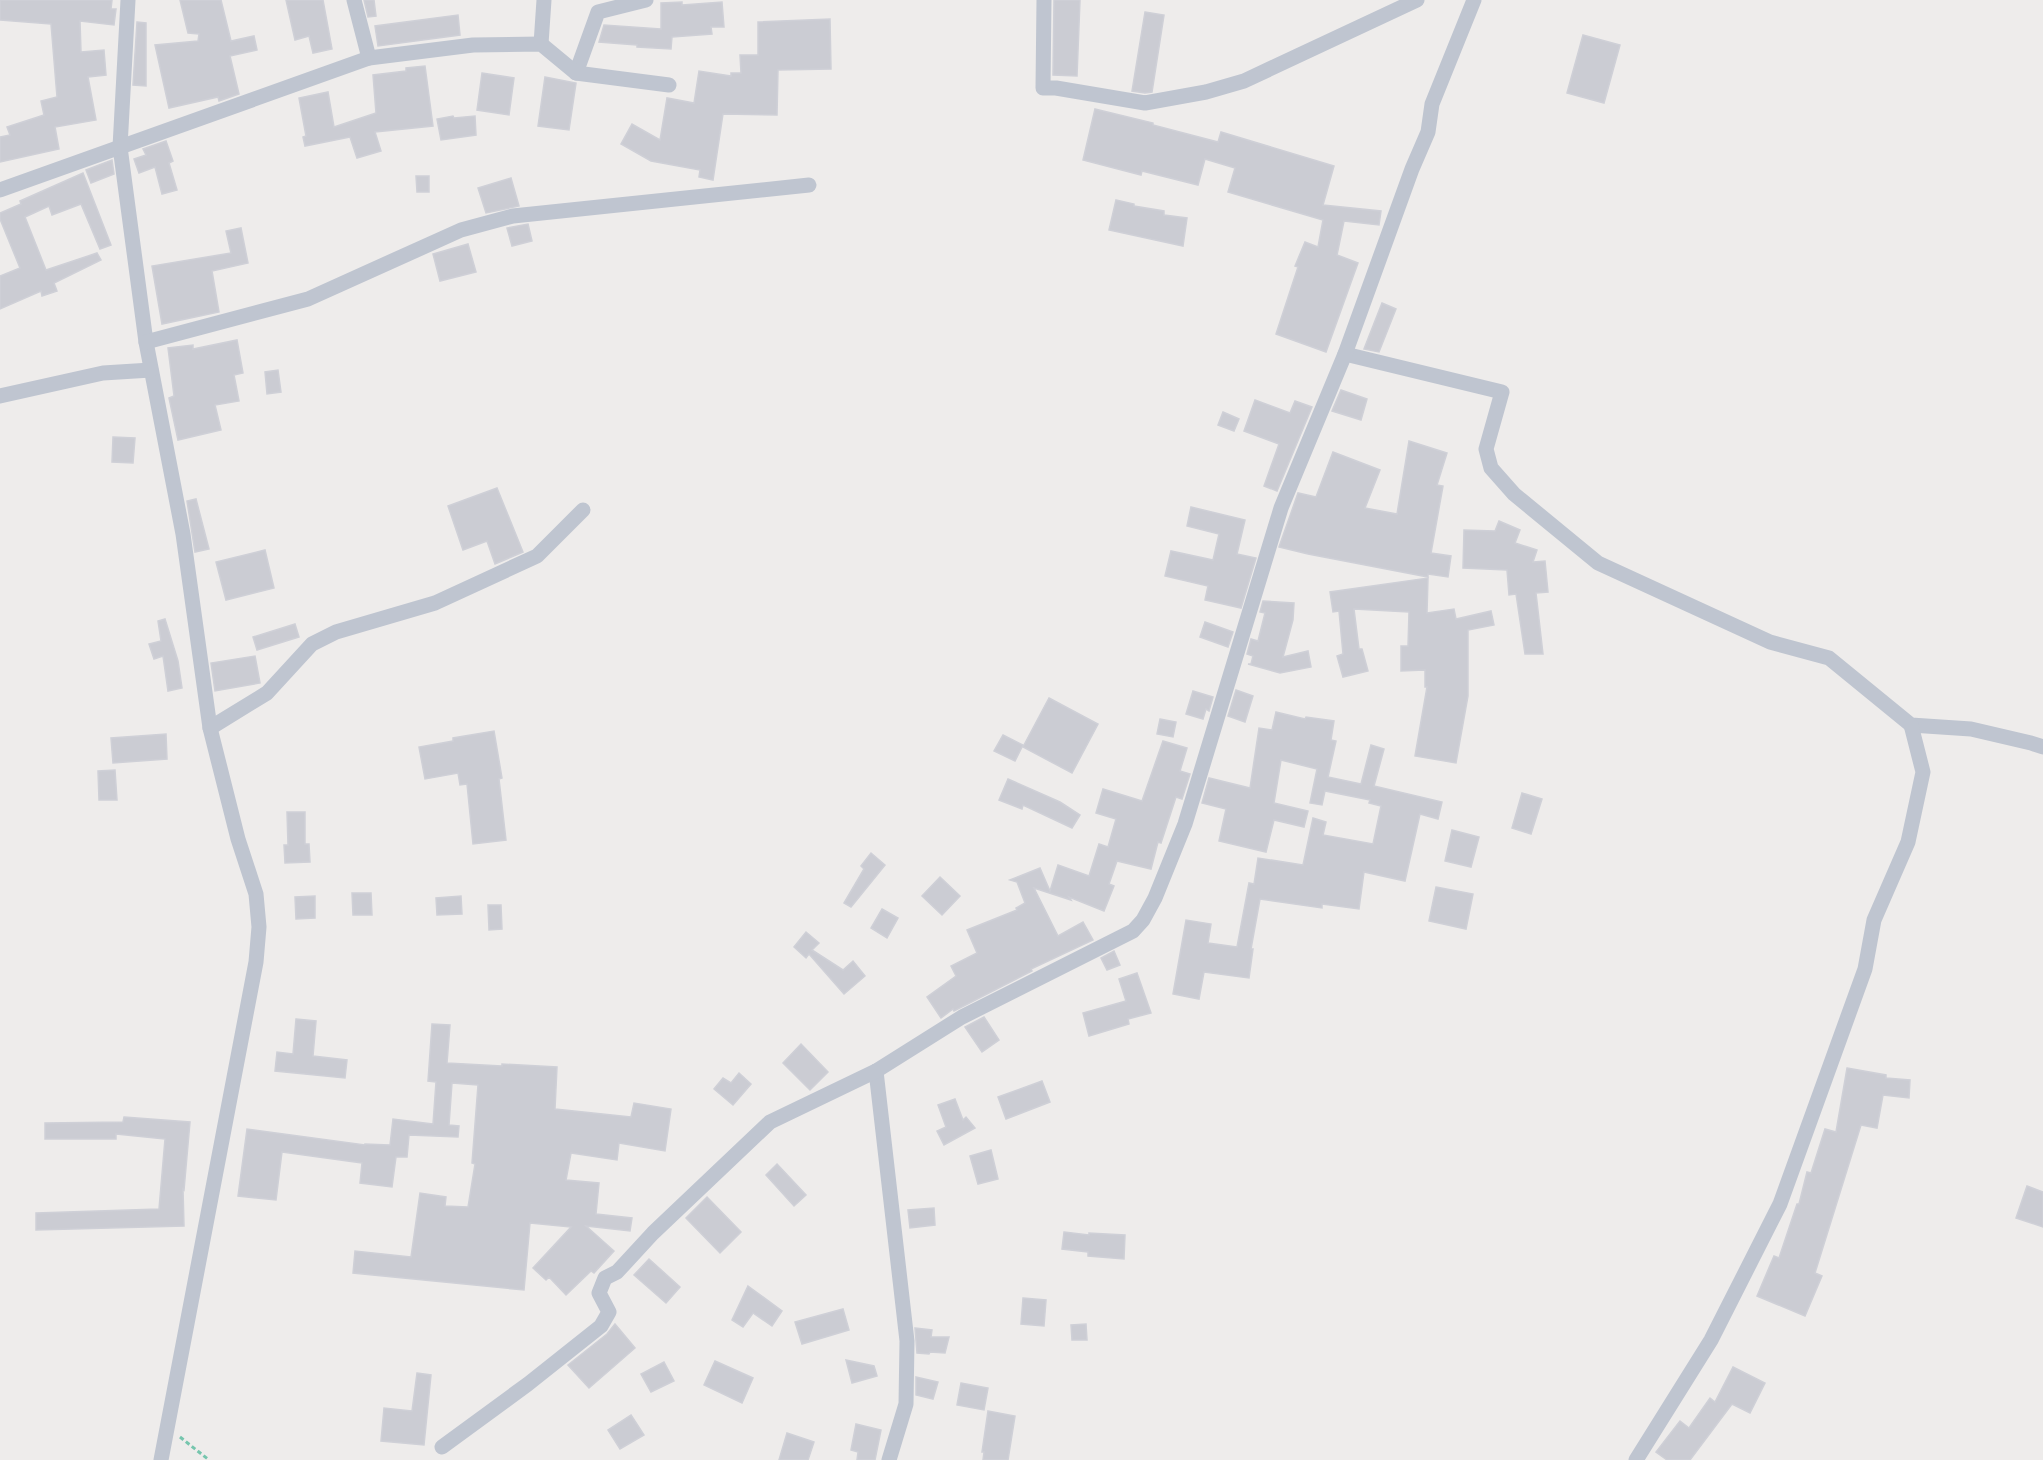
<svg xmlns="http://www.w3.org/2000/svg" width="2043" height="1460" font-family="Poppins,sans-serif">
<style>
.building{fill:#cbccd3;stroke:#cfd0d7;stroke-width:1.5}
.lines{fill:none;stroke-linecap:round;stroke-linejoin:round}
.path{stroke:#76c5ad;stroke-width:3;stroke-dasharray:4.5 3;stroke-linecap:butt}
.street{stroke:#bfc5d0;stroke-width:15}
</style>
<rect width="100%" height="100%" fill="#eeeceb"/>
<g class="building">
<polygon points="0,0 112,0 111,9 116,9 114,25 80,21 81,52 104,50 106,75 88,77 96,120 55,127 59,149 0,162 0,137 10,135 7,127 44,115 41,101 57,97 51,24 0,20"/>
<polygon points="180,0 221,0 231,41 254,36 257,50 230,56 239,94 219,101 218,97 169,108 155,45 198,41 199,34 188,33"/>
<polygon points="286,0 323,0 332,49 313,53 309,36 295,40"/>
<polygon points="364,0 374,0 376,16 368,17"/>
<polygon points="1054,0 1080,0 1077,76 1053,75"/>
<polygon points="682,2 682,5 722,2 724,27 711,27 712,34 672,37 671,49 637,47 637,45 599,42 604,25 661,29 661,3"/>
<polygon points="1145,12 1164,15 1152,92 1145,93 1132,91"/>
<polygon points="458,15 460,35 378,46 375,26"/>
<polygon points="830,19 831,69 778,70 777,115 723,114 713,180 699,177 700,170 651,161 621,144 632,124 660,140 667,98 694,103 699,71 731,76 731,73 741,73 740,55 758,55 758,22"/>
<polygon points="137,22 146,23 146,86 133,85"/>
<polygon points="1583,35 1620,45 1604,103 1567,93"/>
<polygon points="425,66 433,126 375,132 381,151 357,158 350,137 305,146 303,137 306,136 299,98 328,92 334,127 376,113 373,75 406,71 406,68"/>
<polygon points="482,73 514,78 509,115 477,110"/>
<polygon points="545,77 576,83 569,130 538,126"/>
<polygon points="1095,109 1153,123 1153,125 1218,142 1221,132 1334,166 1323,205 1381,211 1379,225 1344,221 1337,255 1358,263 1326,352 1276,334 1298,267 1295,266 1305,242 1318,247 1323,220 1228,192 1235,168 1205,159 1198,185 1142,171 1141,175 1083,160"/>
<polygon points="453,116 454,118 475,116 476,135 441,140 437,119"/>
<polygon points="166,141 173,161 169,163 177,190 162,194 155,167 139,173 134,159 146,155 143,149"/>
<polygon points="112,160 114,174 91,183 86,170"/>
<polygon points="83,173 111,245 100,249 81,204 52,215 49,206 25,217 46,270 97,253 101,260 54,283 57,291 42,296 41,291 0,309 0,276 20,268 0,219 0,213 21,204 20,201"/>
<polygon points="416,176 429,176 429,192 417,192"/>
<polygon points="511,178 519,206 486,213 478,188"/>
<polygon points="1116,200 1134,204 1134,206 1164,211 1164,215 1187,218 1183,246 1109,230"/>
<polygon points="528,224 532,241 512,246 507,228"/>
<polygon points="241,228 248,263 212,271 219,312 162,324 152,266 231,253 226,231"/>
<polygon points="468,244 476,272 440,281 433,254"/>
<polygon points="1382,303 1396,309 1379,352 1364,349"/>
<polygon points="237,340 243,373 234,375 239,401 215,405 221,430 178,440 169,398 174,396 168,348 193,345 193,349"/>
<polygon points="278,370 281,392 267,394 265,372"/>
<polygon points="1341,390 1367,399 1361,420 1332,411"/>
<polygon points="1255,400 1290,413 1295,401 1312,407 1277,491 1264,486 1279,444 1244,431"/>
<polygon points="1223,412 1239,419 1234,431 1218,425"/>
<polygon points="113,437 135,438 133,463 112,462"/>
<polygon points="1409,441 1447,453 1437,485 1443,486 1431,553 1451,556 1448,577 1428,574 1428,577 1308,554 1279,547 1298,493 1316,497 1333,452 1380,470 1365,508 1397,514"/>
<polygon points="497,488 523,552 495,564 487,541 463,550 448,506"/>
<polygon points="196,499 209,549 195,552 187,501"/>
<polygon points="1191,507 1245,520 1237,554 1256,558 1241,608 1205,600 1208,586 1165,576 1171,551 1213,560 1219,534 1187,526"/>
<polygon points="1499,521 1520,530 1515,543 1537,550 1533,562 1545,561 1548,592 1536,593 1543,654 1525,654 1516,594 1509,595 1507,570 1463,568 1464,530 1495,531"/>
<polygon points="265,550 274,588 226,600 216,562"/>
<polygon points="1428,578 1427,613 1454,609 1456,619 1491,611 1494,625 1468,630 1468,696 1456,763 1415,756 1427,687 1425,687 1425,670 1401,671 1401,646 1408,646 1409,612 1354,609 1359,649 1362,649 1368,671 1343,677 1337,656 1343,654 1339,611 1333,612 1330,592"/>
<polygon points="1263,601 1294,603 1293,620 1283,657 1308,651 1311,667 1280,673 1248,664 1251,664 1253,656 1247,654 1251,639 1258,641 1265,613 1260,612"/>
<polygon points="165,619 178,661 182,688 168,691 163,656 154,659 149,644 161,641 158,621"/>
<polygon points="1205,622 1233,632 1228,647 1200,637"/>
<polygon points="295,624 299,637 257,650 253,637"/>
<polygon points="255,656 260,683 215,691 211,663"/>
<polygon points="1236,690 1253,696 1245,722 1228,716"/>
<polygon points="1193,691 1213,697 1209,711 1206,709 1203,719 1186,714"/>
<polygon points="1049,698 1098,724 1072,773 1023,747"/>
<polygon points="1276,712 1305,719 1306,717 1334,721 1331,740 1336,741 1328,777 1361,784 1371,745 1384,749 1374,786 1442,802 1438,819 1420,814 1405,881 1364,872 1359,909 1322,904 1322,908 1260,899 1251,949 1253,949 1249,978 1204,972 1199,999 1173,994 1186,920 1211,924 1208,943 1237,947 1249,883 1254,884 1258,858 1303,865 1313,818 1326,822 1323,835 1373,844 1381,806 1369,803 1370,800 1325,791 1322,805 1310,803 1317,769 1281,760 1274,803 1308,811 1304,827 1274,820 1266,852 1219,841 1226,809 1202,803 1209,778 1250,788 1259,728 1272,730"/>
<polygon points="1160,719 1176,722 1173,737 1157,734"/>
<polygon points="494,731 502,778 499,779 506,840 473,844 467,784 460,785 458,773 425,779 419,747 453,741 453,738"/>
<polygon points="166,734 167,759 113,763 111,738"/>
<polygon points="1003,735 1023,745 1015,761 994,751"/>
<polygon points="1163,741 1187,748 1180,771 1190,774 1182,799 1176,797 1161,843 1158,842 1151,869 1117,861 1109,884 1114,886 1104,911 1069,897 1071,900 1034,888 1058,936 1083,922 1093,940 1031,969 1032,971 954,1011 953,1009 941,1018 927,997 956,976 951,966 977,953 967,930 1017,910 1016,908 1025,903 1017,882 1010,880 1040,868 1050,891 1058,865 1089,876 1099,844 1108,847 1116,819 1096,813 1103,789 1142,801"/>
<polygon points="115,770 117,800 99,800 98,771"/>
<polygon points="1008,779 1060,802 1080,815 1072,828 1023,805 1022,809 999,800"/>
<polygon points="1522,793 1542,799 1531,834 1512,828"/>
<polygon points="287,812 305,812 305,844 309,844 310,862 285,863 284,845 288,845"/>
<polygon points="1452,830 1479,837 1471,867 1445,861"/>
<polygon points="871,853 885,865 851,907 844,903 864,869 861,866"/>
<polygon points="940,877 960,896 942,915 922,896"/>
<polygon points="1436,887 1473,894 1466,929 1429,921"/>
<polygon points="352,893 371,893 372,915 353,915"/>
<polygon points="315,896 315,918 296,919 295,897"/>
<polygon points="461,896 462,914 437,915 436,898"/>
<polygon points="488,905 501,905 502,929 489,930"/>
<polygon points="882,909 898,918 887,938 871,928"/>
<polygon points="806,932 819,943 812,950 843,970 853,961 865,976 844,994 809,954 806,958 794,947"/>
<polygon points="1114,951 1120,965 1107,970 1101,958"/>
<polygon points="1137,973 1151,1013 1128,1019 1129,1024 1089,1036 1083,1013 1126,1001 1119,979"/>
<polygon points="984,1017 999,1040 982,1052 965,1027"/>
<polygon points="296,1019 316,1021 313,1056 347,1060 345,1078 275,1071 277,1052 293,1054"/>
<polygon points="432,1024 450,1025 447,1063 502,1066 502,1064 557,1067 555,1109 631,1117 634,1103 671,1109 665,1151 619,1143 617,1160 571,1153 566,1180 599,1183 596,1214 632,1218 630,1231 586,1226 614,1251 594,1273 591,1271 566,1295 549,1277 546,1280 533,1268 571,1227 530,1223 524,1290 353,1273 355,1251 411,1257 420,1193 446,1197 445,1206 468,1207 475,1164 472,1163 478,1085 452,1083 449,1125 459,1126 458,1137 409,1135 407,1157 396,1157 392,1187 360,1183 362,1163 282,1152 276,1200 238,1196 247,1129 365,1145 365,1144 390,1145 393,1119 433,1124 436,1082 428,1081"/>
<polygon points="801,1044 828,1072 810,1090 783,1063"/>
<polygon points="1847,1068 1886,1075 1886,1078 1910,1080 1909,1098 1883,1095 1877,1128 1861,1125 1815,1273 1822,1276 1805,1316 1757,1296 1774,1256 1779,1258 1797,1204 1799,1204 1807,1172 1811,1173 1825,1129 1836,1132"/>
<polygon points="739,1073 751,1084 733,1105 714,1089 723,1078 731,1083"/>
<polygon points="1042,1081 1050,1102 1006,1119 998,1097"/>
<polygon points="955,1099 963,1120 966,1117 975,1128 944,1145 937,1131 946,1127 938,1105"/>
<polygon points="124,1117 190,1122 184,1190 183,1189 184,1226 36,1230 36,1213 159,1209 165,1139 116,1134 116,1139 45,1139 45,1123 123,1122"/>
<polygon points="991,1150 998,1179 978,1184 970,1156"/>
<polygon points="777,1164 806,1195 794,1206 766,1175"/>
<polygon points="2027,1186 2043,1192 2043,1227 2016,1218"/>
<polygon points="707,1197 741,1232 720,1253 686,1218"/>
<polygon points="934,1208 935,1225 910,1228 908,1210"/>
<polygon points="1064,1232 1089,1235 1089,1233 1125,1235 1124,1259 1088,1256 1088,1252 1062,1249"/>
<polygon points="649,1259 680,1287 666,1303 634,1275"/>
<polygon points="748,1286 782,1311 772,1326 753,1313 743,1327 732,1320"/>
<polygon points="1023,1298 1046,1300 1044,1326 1021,1324"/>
<polygon points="843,1309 849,1330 802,1344 795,1322"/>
<polygon points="615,1324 635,1348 589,1388 568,1365 607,1334"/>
<polygon points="1086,1324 1087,1340 1072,1340 1071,1325"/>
<polygon points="915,1328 932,1330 931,1337 949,1337 945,1353 930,1352 929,1354 917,1353"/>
<polygon points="846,1360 874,1366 877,1376 852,1383"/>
<polygon points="715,1361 753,1378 742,1403 704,1385"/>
<polygon points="664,1362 674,1381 651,1392 641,1374"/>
<polygon points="1733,1367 1765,1383 1750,1413 1732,1404 1690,1460 1667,1460 1656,1452 1680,1421 1689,1428 1710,1398 1715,1402"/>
<polygon points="417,1373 431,1375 424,1445 381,1441 384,1408 412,1411"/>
<polygon points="916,1377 938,1382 933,1399 916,1395"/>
<polygon points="961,1383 988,1388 984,1410 957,1405"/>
<polygon points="988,1411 1015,1416 1008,1460 983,1460 984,1452 982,1452"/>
<polygon points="631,1415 644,1435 620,1449 608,1430"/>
<polygon points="856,1424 881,1430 875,1460 857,1460 858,1452 851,1450"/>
<polygon points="787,1433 814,1442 808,1460 779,1460"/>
</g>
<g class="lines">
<polyline class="path" points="180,1437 209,1460"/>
<g class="street">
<polyline points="128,0 120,147 146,342 183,534 210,728 238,839 256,894 259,927 256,962 161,1460"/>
<polyline points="354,0 369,58"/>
<polyline points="1044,0 1043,88 1056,88 1145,103 1206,92 1244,81 1417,0"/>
<polyline points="541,44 544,0"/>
<polyline points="576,73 598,12 646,0"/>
<polyline points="0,190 369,58 473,45 541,44 576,73 669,85"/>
<polyline points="146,342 308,299 461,230 513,216 809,185"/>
<polyline points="1345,354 1502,392 1486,449 1491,468 1514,494 1598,563 1770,642 1829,658 1911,725 1971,729 2031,743 2043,747"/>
<polyline points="0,396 103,373 151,370"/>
<polyline points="210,728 267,693 312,644 336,632 435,603 537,556 583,510"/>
<polyline points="876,1071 907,1341 906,1404 889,1460"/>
<polyline points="442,1447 528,1384 601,1326 609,1312 599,1293 605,1278 617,1272 653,1233 770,1122 876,1071 962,1017 1133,931 1143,920 1155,898 1185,824 1281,508 1345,354 1412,169 1428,132 1432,104 1474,0"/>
<polyline points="1636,1460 1711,1340 1780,1204 1865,969 1874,920 1908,842 1923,772 1911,725"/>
</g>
</g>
</svg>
